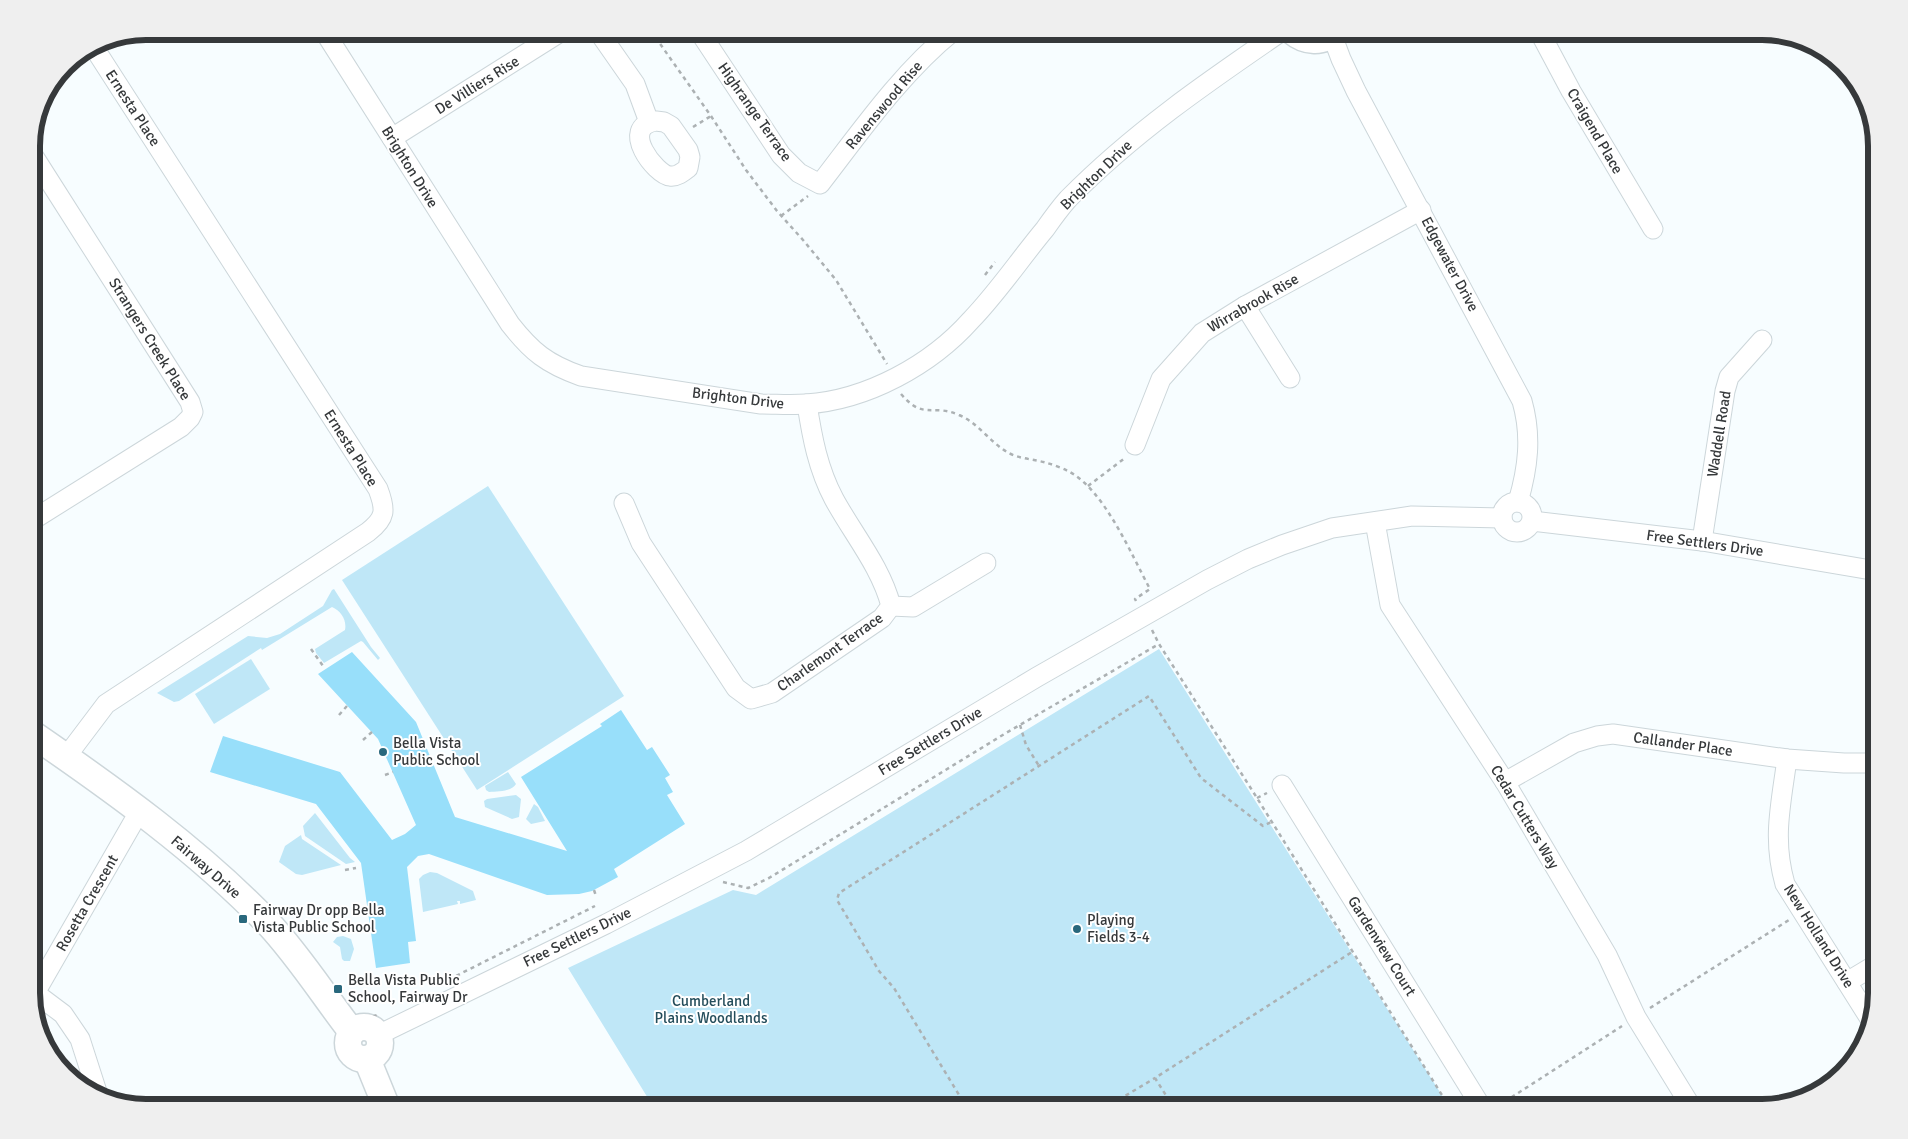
<svg xmlns="http://www.w3.org/2000/svg" width="1908" height="1139" font-family="Signika,sans-serif">
<style>
.green{fill:#bfe7f7}
.building{fill:#98dffa}
.lines{fill:none;stroke-linecap:round;stroke-linejoin:round}
.street-casing{stroke:#ccd6da;stroke-width:21}
.secondary-casing{stroke:#ccd6da;stroke-width:29}
.path{stroke:#acb1b3;stroke-width:2.5;stroke-dasharray:4 4;stroke-linecap:butt}
.street{stroke:#fff;stroke-width:19}
.secondary{stroke:#fff;stroke-width:26}
.poi-dot{fill:#29687d;stroke:#fff;stroke-width:2}
.labels{text-anchor:middle;dominant-baseline:central;stroke-width:4;stroke-linejoin:round;paint-order:stroke}
.street-label{font-size:15px;fill:#36393b;stroke:#fff}
.poi-label{font-size:15px;fill:#36393b;stroke:#fff;text-anchor:start}
.park-label{font-size:15px;fill:#244d5b;stroke:#fff}
.rim{fill:none;stroke:#36393b;stroke-width:6}
</style>
<rect width="100%" height="100%" fill="#f7fdff"/>
<g class="green">
<polygon points="488,486 624,696 477,790 342,580"/>
<path d="M334 589 371 647 380 658 378 660 363 642 361 641 324 663 316 653 315 649 345 630C347 620 341 611 332 607L262 650 261 648 179 701 174 702 157 693 248 636 267 638 280 634 323 606 332 590Z"/>
<polygon points="1159,649 1450,1108 654,1108 568,968 733,890 756,895"/>
<polygon points="251,659 270,689 214,724 195,694"/>
<path d="M508 772 516 784C511 792 498 791 489 792L486 790 485 786Z"/>
<polygon points="516,795 521,799 519,817 512,819 485,807 484,801 487,799"/>
<polygon points="534,804 538,807 545,821 531,824 526,819"/>
<polygon points="315,813 350,858 355,862 346,864 305,836 303,826"/>
<polygon points="301,835 302,839 341,865 302,875 296,874 279,862 285,846"/>
<polygon points="430,872 437,873 473,891 476,900 460,904 460,901 457,901 458,904 423,912 419,879 423,875"/>
<polygon points="343,936 351,939 354,949 350,961 344,961 342,959 340,947 333,942 337,937"/>
</g>
<polygon class="building" points="352,652 416,722 455,817 567,851 521,777 602,726 600,724 621,710 647,750 652,747 670,775 665,778 673,792 667,795 685,824 614,869 618,877 592,891 579,894 547,895 429,854 418,856 407,867 416,941 408,942 410,963 376,968 361,863 316,804 210,772 223,736 340,772 392,840 405,834 416,825 378,739 318,674"/>
<g class="lines">
<defs>
<g id="street">
<path d="M324 31 510 324C532 352 547 364 581 376L761 404C776 404 791 405 806 404 867 400 931 365 971 320 998 292 1020 259 1045 229 1052 219 1060 208 1068 199 1133 133 1206 83 1282 31"/>
<polyline points="598,31 635,84 649,122"/>
<path d="M699 31 781 155 799 173 820 184C861 131 901 73 953 31"/>
<polyline points="1539,31 1571,91 1653,229"/>
<path d="M1332 35 1341 59 1356 91 1522 401C1532 436 1528 468 1518 502"/>
<path d="M656 121 664 122 671 126 688 150 690 157 688 168C683 172 677 177 670 176 656 175 618 127 656 121Z"/>
<polyline points="392,138 562,31"/>
<polyline points="31,152 190,402 193,412 190,418 181,427 31,521"/>
<polyline points="1245,306 1290,378"/>
<polyline points="1135,445 1161,379 1202,333 1245,306 1421,210"/>
<circle cx="1517" cy="517" r="15"/>
<path d="M624 503 641 543 736 688 751 699 772 693 882 618 891 606C881 567 853 534 834 499 818 469 812 437 807 404"/>
<polyline points="1532,521 1702,541 1877,571"/>
<polyline points="1375,522 1390,605 1505,782 1607,955 1636,1017 1692,1108"/>
<polyline points="1702,541 1725,391 1729,377 1762,340"/>
<polyline points="891,606 913,607 986,563"/>
<path d="M66 757 106 704 368 532C386 518 386 510 378 489L93 46"/>
<path d="M1787 759C1781 804 1772 839 1785 884L1870 1019"/>
<polyline points="1505,782 1574,743 1597,736 1613,734 1787,759 1844,763 1871,763"/>
<polyline points="1282,785 1482,1108"/>
<polyline points="1847,982 1877,964"/>
<polyline points="378,1035 606,924 746,851 1037,677 1207,580 1248,559 1282,545 1332,528 1412,516 1502,518"/>
<polyline points="98,1095 80,1039 63,1014 35,993 139,812"/>
</g>
<g id="secondary">
<path d="M1292 31C1305 42 1323 44 1335 31"/>
<path d="M31 733C114 790 199 851 268 923 299 956 324 996 352 1032"/>
<circle cx="364" cy="1043" r="16"/>
<polyline points="367,1059 387,1108"/>
</g>
</defs>
<use href="#street" class="street-casing"/>
<use href="#secondary" class="secondary-casing"/>
<g class="path">
<polyline points="651,31 711,116 746,170 777,211 803,240 836,280 887,364"/>
<polyline points="693,127 711,116"/>
<polyline points="781,216 808,196"/>
<polyline points="985,275 995,262"/>
<path d="M901 394C924 421 932 403 959 415 977 422 990 442 1007 452 1018 459 1034 459 1047 463 1054 465 1062 468 1068 471 1104 489 1131 554 1150 589L1135 599 1136 601"/>
<polyline points="1088,486 1125,458"/>
<polyline points="1152,630 1159,644 1257,798 1450,1108"/>
<polyline points="311,649 323,666"/>
<polyline points="339,715 347,706"/>
<polyline points="1020,725 1026,745 1039,766"/>
<polyline points="363,740 372,732"/>
<polyline points="385,775 393,772"/>
<polyline points="1257,798 1267,793"/>
<polyline points="345,870 356,868"/>
<polyline points="723,882 748,888 769,878 1006,733 1159,644"/>
<polyline points="594,890 596,896"/>
<polyline points="442,983 595,906"/>
<polyline points="1650,1008 1789,920"/>
<polyline points="365,1016 371,1017 377,1015"/>
<polyline points="1498,1106 1622,1026"/>
<polyline points="967,1108 894,988 879,971 837,900 839,893 1149,696 1201,778 1263,826 1271,822"/>
<polyline points="1105,1108 1155,1078"/>
<polyline points="1174,1108 1155,1078 1352,952"/>
</g>
<use href="#street" class="street"/>
<use href="#secondary" class="secondary"/>
</g>
<g class="poi-dot">
<circle cx="383" cy="752" r="5"/>
<rect x="238" y="914" width="10" height="10" rx="2.5"/>
<circle cx="1077" cy="929" r="5"/>
<rect x="333" y="984" width="10" height="10" rx="2.5"/>
</g>
<g class="labels">
<g class="street-label">
<text transform="translate(477 85) rotate(-32)">De Villiers Rise</text>
<text transform="translate(884 105) rotate(-50)">Ravenswood Rise</text>
<text transform="translate(133 108) rotate(57)">Ernesta Place</text>
<text transform="translate(755 112) rotate(55)">Highrange Terrace</text>
<text transform="translate(1595 131) rotate(60)">Craigend Place</text>
<text transform="translate(410 167) rotate(58)">Brighton Drive</text>
<text transform="translate(1096 175) rotate(-44)">Brighton Drive</text>
<text transform="translate(1450 264) rotate(62)">Edgewater Drive</text>
<text transform="translate(1253 303) rotate(-30)">Wirrabrook Rise</text>
<text transform="translate(150 339) rotate(58)">Strangers Creek Place</text>
<text transform="translate(738 398) rotate(7)">Brighton Drive</text>
<text transform="translate(1719 434) rotate(-81)">Waddell Road</text>
<text transform="translate(351 448) rotate(58)">Ernesta Place</text>
<text transform="translate(1705 543) rotate(8)">Free Settlers Drive</text>
<text transform="translate(830 652) rotate(-35)">Charlemont Terrace</text>
<text transform="translate(930 741) rotate(-31)">Free Settlers Drive</text>
<text transform="translate(1683 744) rotate(8)">Callander Place</text>
<text transform="translate(1525 817) rotate(59)">Cedar Cutters Way</text>
<text transform="translate(206 867) rotate(41)">Fairway Drive</text>
<text transform="translate(87 903) rotate(-60)">Rosetta Crescent</text>
<text transform="translate(1819 936) rotate(58)">New Holland Drive</text>
<text transform="translate(577 937) rotate(-26)">Free Settlers Drive</text>
<text transform="translate(1382 946) rotate(58)">Gardenview Court</text>
</g>
<g class="poi-label">
<text x="393" y="743">Bella Vista<tspan x="393" dy="17">Public School</tspan></text>
<text x="253" y="910">Fairway Dr opp Bella<tspan x="253" dy="17">Vista Public School</tspan></text>
<text x="1087" y="920">Playing<tspan x="1087" dy="17">Fields 3-4</tspan></text>
<text x="348" y="980">Bella Vista Public<tspan x="348" dy="17">School, Fairway Dr</tspan></text>
</g>
<g class="park-label">
<text x="711" y="1001">Cumberland<tspan x="711" dy="17">Plains Woodlands</tspan></text>
</g>
</g>
<path d="M0 0H1908V1139H0ZM146 40H1762A106 106 0 0 1 1868 146V993A106 106 0 0 1 1762 1099H146A106 106 0 0 1 40 993V146A106 106 0 0 1 146 40Z" fill="#efefef" fill-rule="evenodd"/>
<path class="rim" d="M146 40H1762A106 106 0 0 1 1868 146V993A106 106 0 0 1 1762 1099H146A106 106 0 0 1 40 993V146A106 106 0 0 1 146 40Z"/>
</svg>
